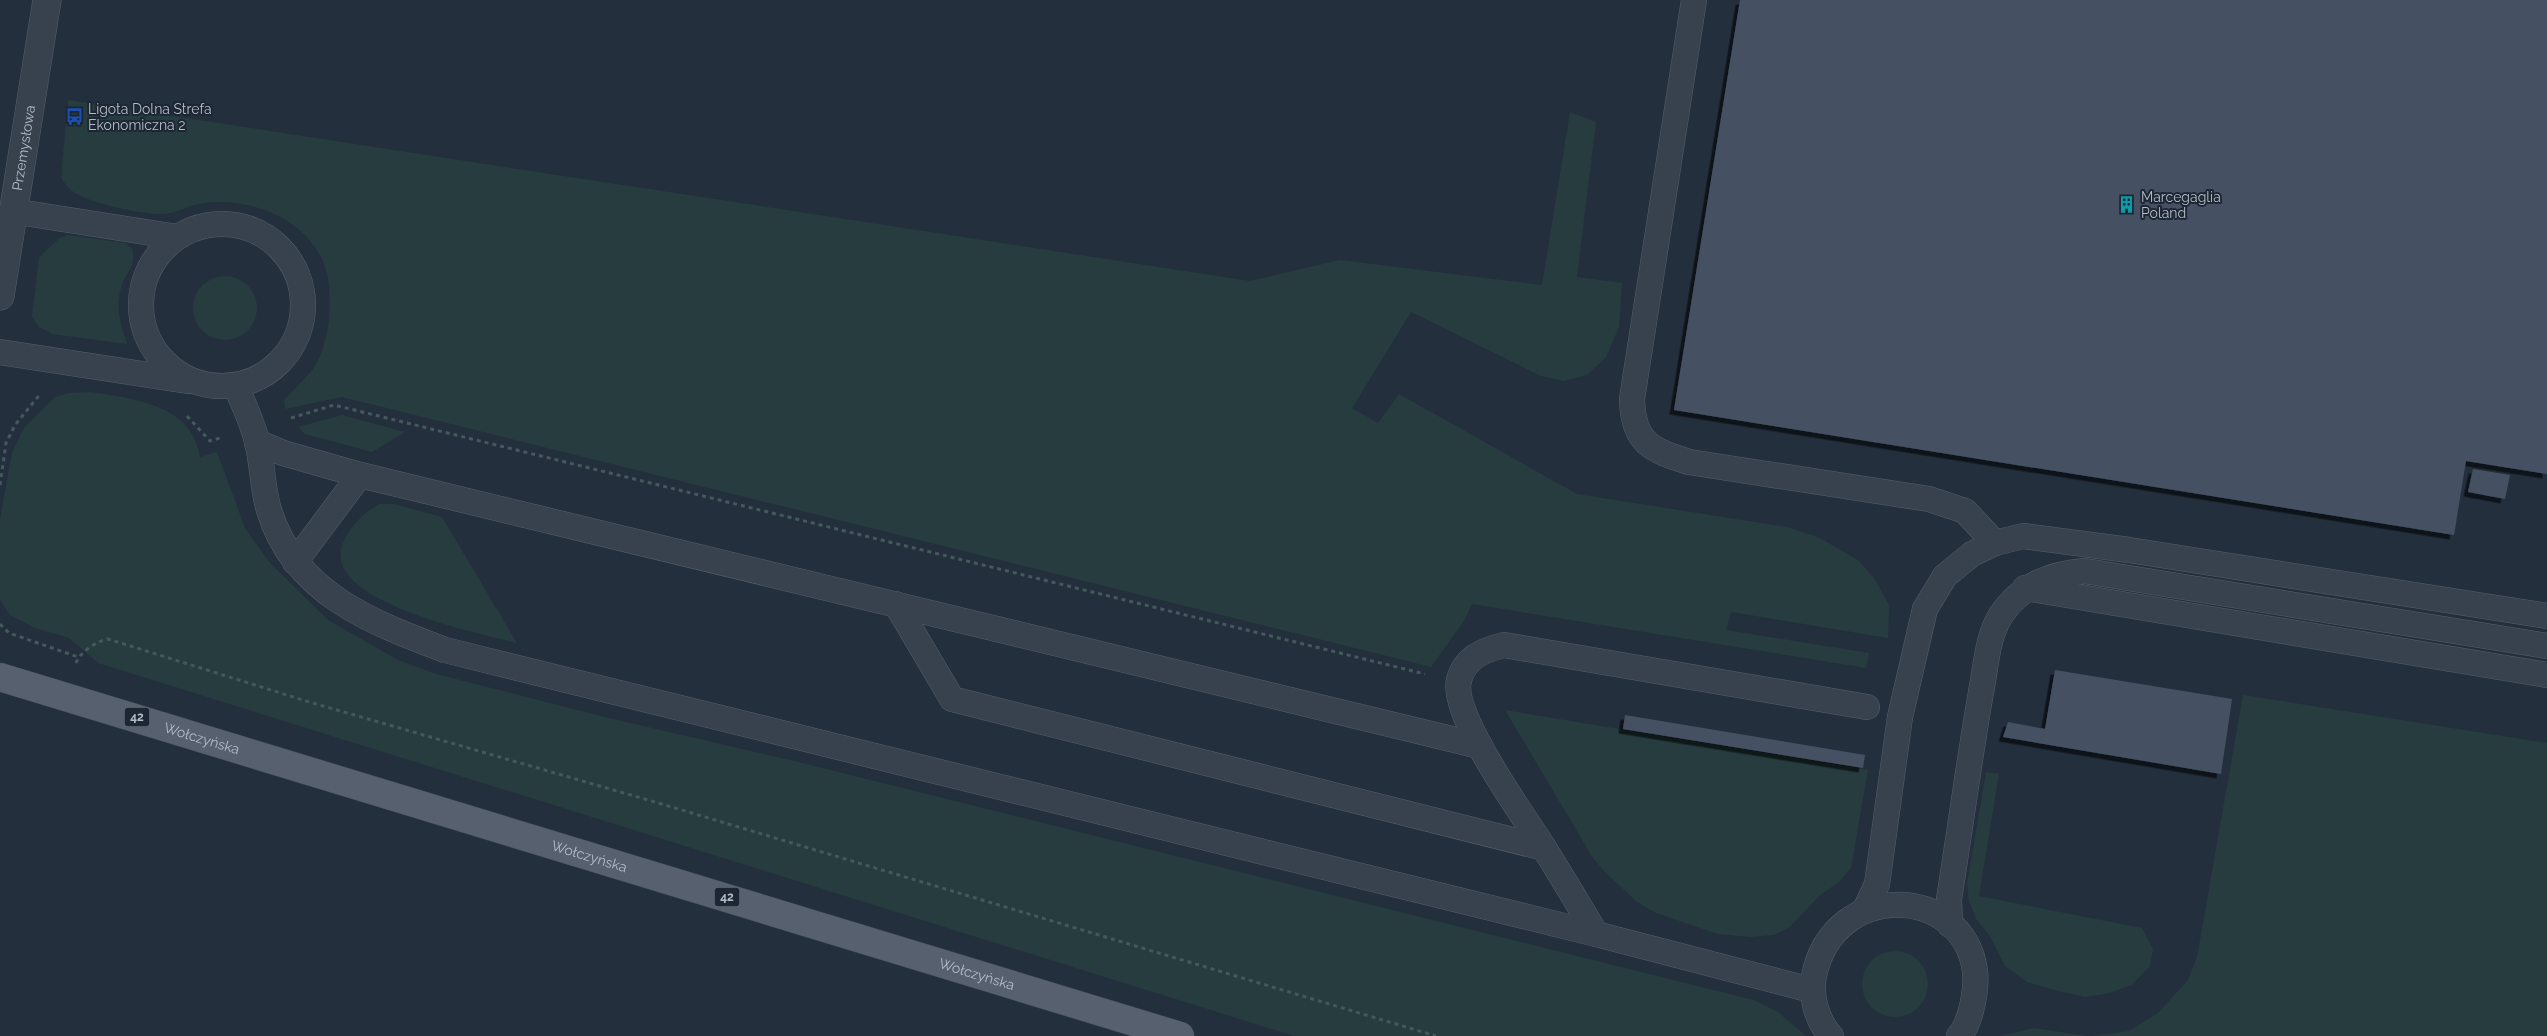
<svg xmlns="http://www.w3.org/2000/svg" width="2547" height="1036" font-family="Raleway,sans-serif">
<style>
.green{fill:#263c3f}
.building{fill:#455162;filter:url(#shadow)}
.lines{fill:none;stroke-linecap:round;stroke-linejoin:round}
.lane-casing{stroke:#565f6c;stroke-width:26}
.street-casing{stroke:#565f6c;stroke-width:29}
.primary-casing{stroke:#414a57;stroke-width:29}
.path{stroke:#44595c;stroke-width:3;stroke-dasharray:4 4;stroke-linecap:butt}
.lane{stroke:#38414e;stroke-width:25}
.street{stroke:#38414e;stroke-width:28}
.primary{stroke:#56606e;stroke-width:28}
.labels{text-anchor:middle;dominant-baseline:central;stroke-width:4;stroke-linejoin:round;paint-order:stroke}
.shield{fill:#1d2633;stroke:#878f9c;stroke-width:1}
.shield-label{font-size:12px;font-weight:bold;fill:#b4bcc9}
.poi-label{font-size:14px;fill:#b4bcc9;stroke:#1d2633;text-anchor:start}
.street-label{font-size:14px;fill:#b4bcc9;stroke:#1d2633}
</style>
<defs>
<filter id="shadow"><feDropShadow dx="-4.5" dy="4.5" stdDeviation="0" flood-color="#0009"/></filter>
</defs>
<rect width="100%" height="100%" fill="#242f3e"/>
<g class="green">
<path d="M68 100 1250 281 1340 260 1542 285 1570 112 1596 122 1577 277 1622 283 1619 327 1606 357 1587 375 1563 381 1541 376 1411 312 1352 408 1378 423 1399 394 1577 494 1787 527 1818 537 1858 560 1874 578 1889 605 1888 638 1731 612 1726 630 1869 653 1866 668 1472 604 1465 619 1431 667 342 397 285 409 284 400C291 392 310 374 315 366 329 342 331 313 329 285 323 224 253 194 198 204 185 207 173 215 158 214 137 213 86 203 71 190 67 187 64 182 61 178Z"/>
<path d="M68 235 125 243 132 248C137 270 125 271 121 288 115 309 121 324 127 344L52 334 39 327 32 317 39 257 60 238Z"/>
<circle cx="225" cy="308" r="32"/>
<path d="M91 392C134 399 192 404 200 457L217 452 245 528 270 563 328 620 398 660 436 674 609 718 798 762 1754 1000 1778 1012 1806 1036H1294L98 663 69 638 35 628 10 615 0 600V519L12 453 24 428 55 397 69 393Z"/>
<polygon points="342,415 405,432 372,452 305,434 298,427"/>
<path d="M379 504H394L442 517 517 643C480 633 311 600 345 539 353 523 364 513 379 504Z"/>
<polygon points="2243,695 2547,743 2547,1036 2093,1036 2129,1031 2158,1013 2188,980 2197,957"/>
<polygon points="1505,710 1868,770 1851,868 1839,882 1819,896 1790,927 1774,935 1751,937 1718,934 1656,913 1637,902 1605,872 1593,858"/>
<polygon points="1986,772 1999,774 1979,896 2142,928 2153,949 2150,966 2132,985 2109,993 2085,997 2058,991 2027,982 2005,966 1990,936 1976,919 1969,901 1967,883"/>
<circle cx="1895" cy="984" r="33"/>
<polygon points="2034,1028 2087,1036 2000,1036"/>
</g>
<g class="building">
<polygon points="1740,0 2547,0 2547,474 2466,461 2454,535 1674,410"/>
<polygon points="2473,469 2510,475 2505,499 2468,492"/>
<polygon points="2055,670 2232,699 2221,774 2003,737 2008,722 2045,729"/>
<polygon points="1625,715 1865,755 1863,768 1623,729"/>
</g>
<g class="lines">
<defs>
<g id="lane">
<path d="M1694 0 1632 399C1633 443 1651 450 1689 462L1929 499 1965 511 1995 543"/>
<polyline points="12,211 177,237"/>
<circle cx="222" cy="305" r="81"/>
<polyline points="0,352 188,381"/>
<path d="M236 386C243 404 253 423 257 442 263 464 262 488 269 510 294 593 371 622 445 650L1596 934"/>
<polyline points="257,442 283,453 360,475 1480,746"/>
<polyline points="295,562 360,475"/>
<polyline points="2025,588 2547,675"/>
<polyline points="896,604 952,699 1544,848"/>
<polyline points="1865,910 1877,884 1900,717 1925,609 1945,576 1972,554 1995,543 2023,536 2129,550 2547,616"/>
<path d="M1950 925 1949 899C1960 830 1969 761 1981 692 1986 667 1987 637 2001 615 2021 585 2050 574 2085 571L2547 646"/>
<path d="M1811 990 1596 934C1579 905 1562 877 1544 848 1524 816 1450 715 1459 680 1465 657 1484 650 1504 645L1867 707"/>
<path d="M1831 1036C1817 1021 1810 996 1814 976 1833 880 1963 884 1975 971 1977 989 1971 1023 1959 1036"/>
</g>
<g id="street">
<path id="s1" d="M0 296 47 0"/>
</g>
<g id="primary">
<path id="s2" d="M0 677 1180 1036"/>
</g>
</defs>
<use href="#lane" class="lane-casing"/>
<use href="#street" class="street-casing"/>
<use href="#primary" class="primary-casing"/>
<g class="path">
<polyline points="187,416 210,441 220,438"/>
<polyline points="291,418 334,405 1425,674"/>
<polyline points="0,485 6,443 15,425 41,393"/>
<polyline points="0,624 9,633 78,657"/>
<path d="M76 663C80 652 97 641 108 639L306 701 655 802 1436 1036"/>
</g>
<use href="#lane" class="lane"/>
<use href="#street" class="street"/>
<use href="#primary" class="primary"/>
</g>
<defs>
<symbol id="bus-bare" viewBox="-9 -9 18 18"><path d="M-5-6H5V4H4V6H2V4H-2V6H-4V4H-5ZM-3.5-4V0h7V-4ZM-3.5 1.2v1.5H-2V1.2ZM2 1.2v1.5H3.5V1.2Z" fill="#1a4fb4" stroke="#1d2633" stroke-width="2.5" paint-order="stroke"/></symbol>
<symbol id="building-bare" viewBox="-9 -9 18 18"><path d="M-4-6H4V6H1V3H-1V6H-4ZM-2.5-4.3h1.7v1.8h-1.7ZM.8-4.3h1.7v1.8H.8ZM-2.5-1h1.7V.8h-1.7ZM.8-1h1.7V.8H.8Z" fill="#0f9aa8" stroke="#1d2633" stroke-width="2.5" paint-order="stroke"/></symbol>
</defs>
<g fill-rule="evenodd">
<use href="#bus-bare" x="62" y="104" width="25" height="25"/>
<use href="#building-bare" x="2114" y="192" width="25" height="25"/>
</g>
<g class="labels">
<g class="shield">
<rect x="124.5" y="707.5" width="25" height="19" rx="4"/>
<rect x="714.5" y="887.5" width="25" height="19" rx="4"/>
</g>
<g class="shield-label">
<text x="137" y="717">42</text>
<text x="727" y="897">42</text>
</g>
<g class="poi-label">
<text x="88" y="109">Ligota Dolna Strefa<tspan x="88" dy="16">Ekonomiczna 2</tspan></text>
<text x="2141" y="197">Marcegaglia<tspan x="2141" dy="16">Poland</tspan></text>
</g>
<g class="street-label">
<text stroke="none"><textPath href="#s1" startOffset="150">Przemysłowa</textPath></text>
<text stroke="none"><textPath href="#s2" startOffset="211">Wołczyńska</textPath></text>
<text stroke="none"><textPath href="#s2" startOffset="616">Wołczyńska</textPath></text>
<text stroke="none"><textPath href="#s2" startOffset="1021">Wołczyńska</textPath></text>
</g>
</g>
</svg>
